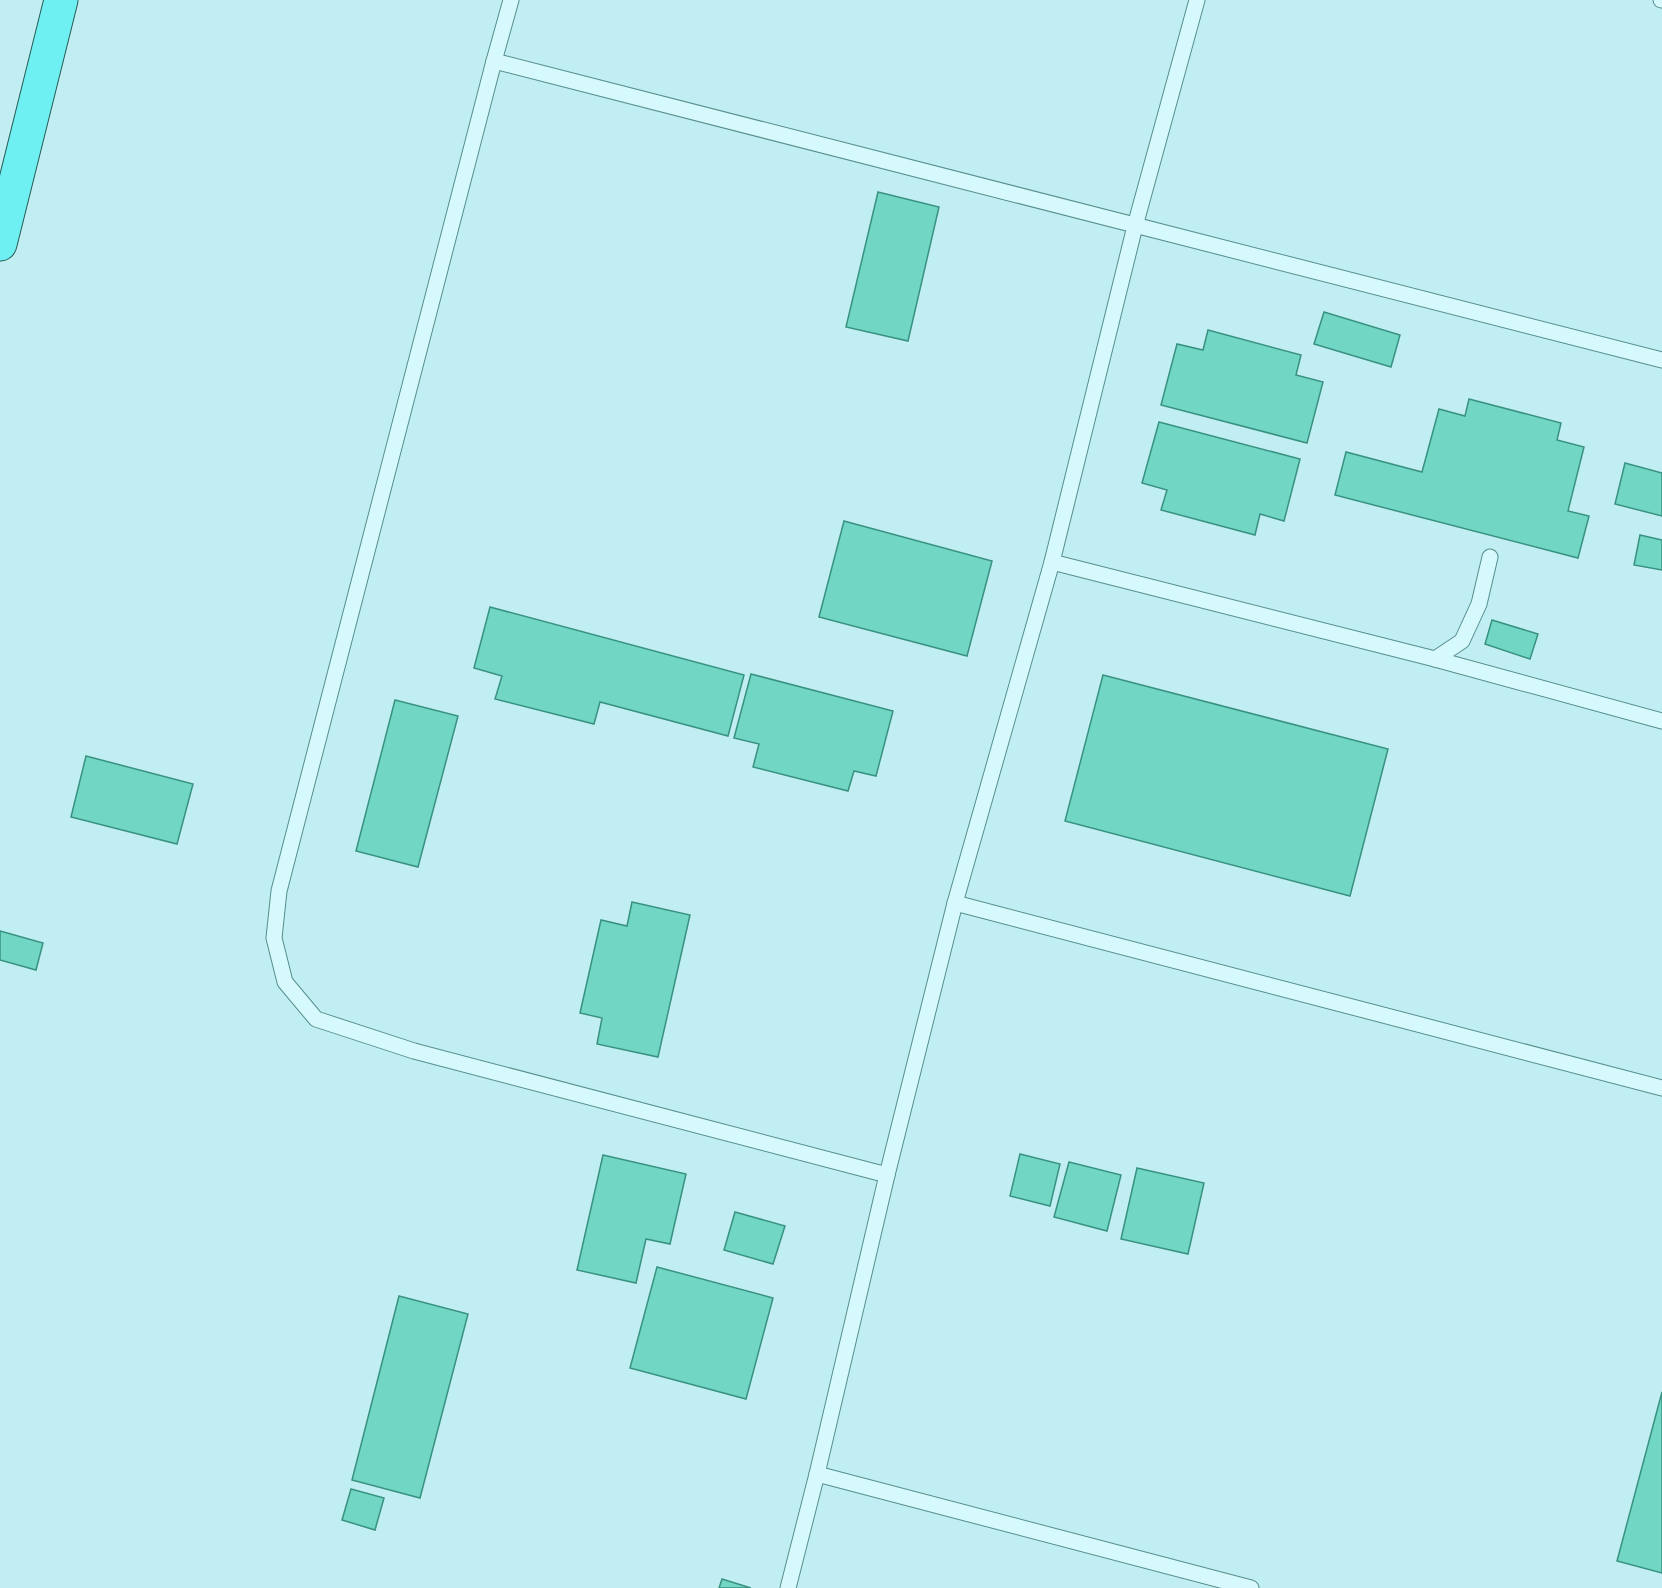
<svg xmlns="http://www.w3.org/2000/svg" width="1662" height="1588" font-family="'PT Serif',serif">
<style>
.building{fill:#72d6c4;stroke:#399280;stroke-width:1.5}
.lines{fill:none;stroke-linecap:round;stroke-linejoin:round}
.service-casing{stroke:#568f8c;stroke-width:17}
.trunk-casing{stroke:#2b5d56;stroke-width:35}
.service{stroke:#d5f9fd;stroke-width:15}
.trunk{stroke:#6eeff1;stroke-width:33}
</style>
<rect width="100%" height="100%" fill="#c1eef3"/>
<g class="building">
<polygon points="878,192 939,207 908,341 846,327"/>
<polygon points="1324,312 1400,335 1391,367 1314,344"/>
<polygon points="1208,330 1301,355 1296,375 1323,382 1307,443 1161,405 1177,344 1203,350"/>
<polygon points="1469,399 1561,423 1557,440 1584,447 1568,511 1589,516 1578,558 1335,495 1346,452 1422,472 1439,409 1465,416"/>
<polygon points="1159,422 1300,459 1284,521 1260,514 1255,535 1161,510 1167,490 1142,483"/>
<polygon points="1625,463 1662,473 1662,516 1615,504"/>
<polygon points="844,521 992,561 967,656 819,617"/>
<polygon points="1640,535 1662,540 1662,570 1634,565"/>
<polygon points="490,607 744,675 728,736 600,702 594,724 495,699 502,676 474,668"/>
<polygon points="1492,620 1538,634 1530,659 1485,644"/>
<polygon points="751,674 893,711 876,776 854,771 848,791 753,767 759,744 734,738"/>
<polygon points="1103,675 1388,749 1350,896 1065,821"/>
<polygon points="395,700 458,716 418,867 356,851"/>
<polygon points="86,756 193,784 177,844 71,817"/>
<polygon points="632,902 690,915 658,1057 597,1044 602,1018 580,1013 601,920 627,926"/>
<polygon points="0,931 43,943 36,970 0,960"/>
<polygon points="1020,1154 1060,1164 1050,1206 1010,1196"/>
<polygon points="603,1155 686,1174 670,1244 646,1239 636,1283 577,1270"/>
<polygon points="1069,1162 1121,1175 1107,1231 1054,1217"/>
<polygon points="1137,1168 1204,1183 1188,1254 1121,1239"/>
<polygon points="735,1212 785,1226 773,1264 724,1250"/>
<polygon points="657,1267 773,1298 746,1399 630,1368"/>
<polygon points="399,1296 468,1314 420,1498 352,1480"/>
<polygon points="1662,1392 1662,1573 1617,1561"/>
<polygon points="351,1489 384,1498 375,1530 342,1520"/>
<polygon points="722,1579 751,1588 719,1588"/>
</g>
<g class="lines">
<defs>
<g id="service">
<polyline points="1661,0 1662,0"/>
<polyline points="494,61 511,0"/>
<polyline points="1052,562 1435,659 1462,641 1479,604 1490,557"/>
<polyline points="1435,659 1662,721"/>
<polyline points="955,903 1662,1088"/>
<polyline points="887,1175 414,1051 316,1019 285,982 274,938 279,891 494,61 1662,360"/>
<polyline points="817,1474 1251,1588"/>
<polyline points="788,1588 817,1474 887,1175 955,903 1052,562 1135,226 1197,0"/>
</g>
<polyline id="trunk" points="0,244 61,0"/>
</defs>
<use href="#service" class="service-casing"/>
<use href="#trunk" class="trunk-casing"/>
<use href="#service" class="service"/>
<use href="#trunk" class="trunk"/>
</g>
</svg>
